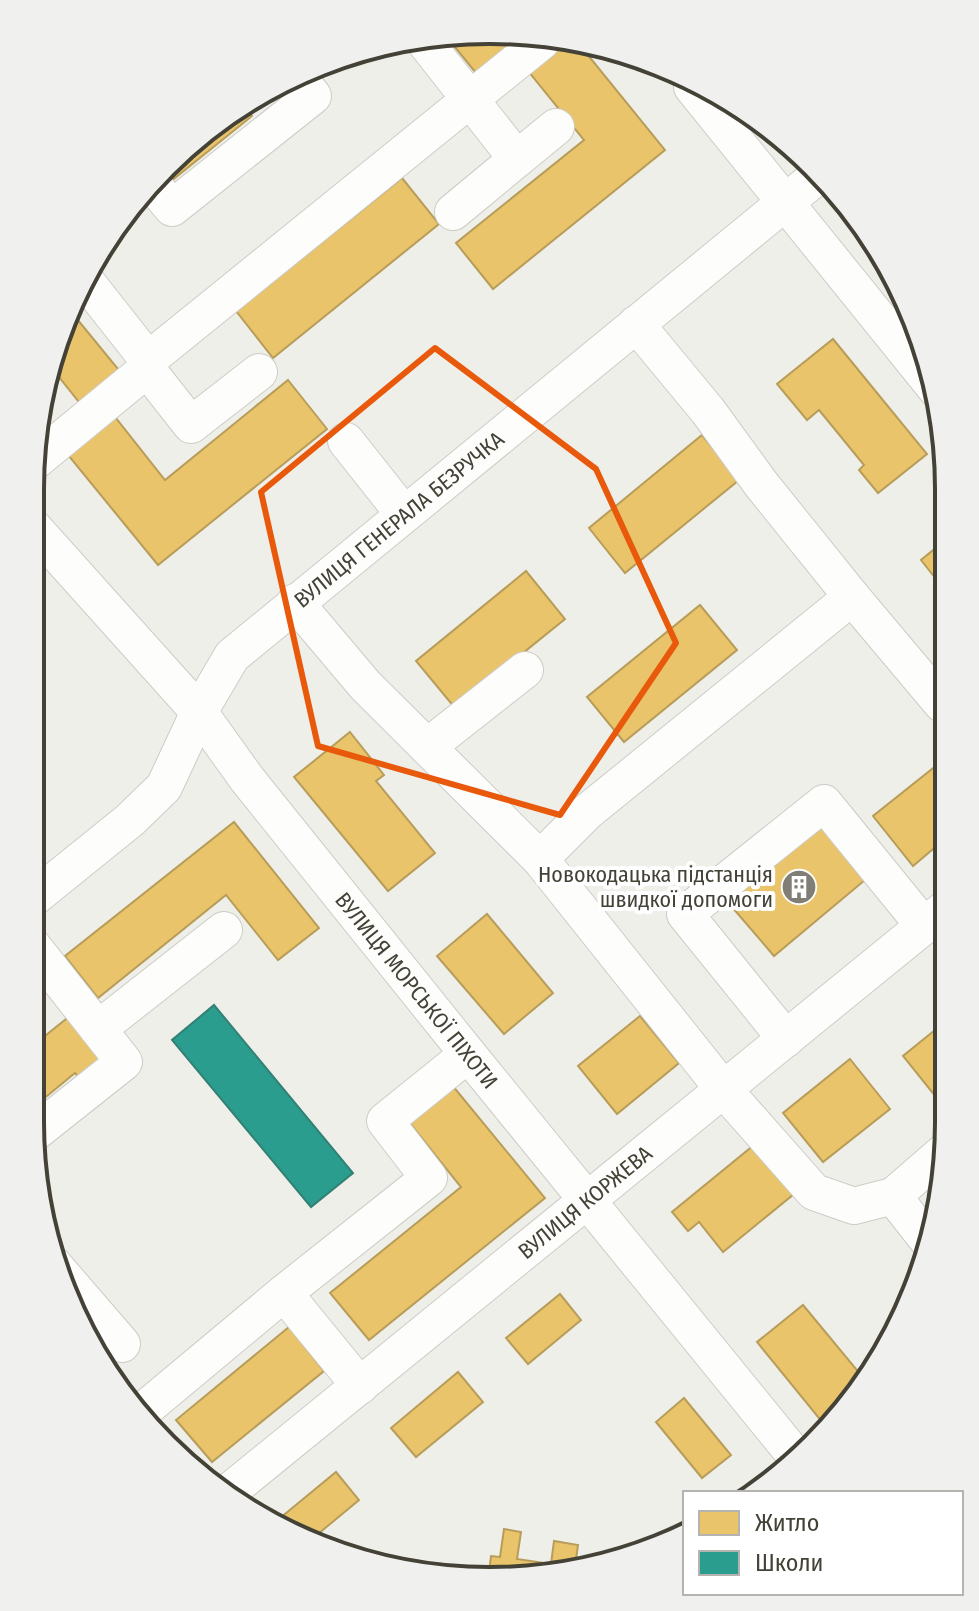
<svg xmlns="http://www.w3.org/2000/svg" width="979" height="1611" font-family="'Fira Sans Condensed',sans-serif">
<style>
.homes{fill:#e9c46a;stroke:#b89d5a;stroke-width:2}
.schools{fill:#2a9d8f;stroke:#328174;stroke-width:2}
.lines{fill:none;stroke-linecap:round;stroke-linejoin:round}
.minor-casing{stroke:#cdccc7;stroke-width:38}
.minor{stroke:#fdfdfc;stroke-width:36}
.marked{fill:none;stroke:#e8590c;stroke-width:6;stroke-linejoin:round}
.labels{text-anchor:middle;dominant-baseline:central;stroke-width:8;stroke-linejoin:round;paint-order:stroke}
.street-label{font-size:22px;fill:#444136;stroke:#fff}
.poi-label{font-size:22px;fill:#444136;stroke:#fff;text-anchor:end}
.rim{fill:none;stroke:#444136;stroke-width:4}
</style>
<rect width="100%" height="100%" fill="#efefe9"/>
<g class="homes">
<polygon points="445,35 517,40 476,73"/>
<polygon points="564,43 579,44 665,150 493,289 456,243 584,140 528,71"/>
<polygon points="243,106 252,116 170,182 165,175"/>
<polygon points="402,178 439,224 273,358 236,311"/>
<polygon points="68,308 123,375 83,407 51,367"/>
<polygon points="833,339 927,454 878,493 859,470 864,465 819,410 807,420 777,384"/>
<polygon points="288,380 327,429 158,565 68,455 115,417 165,480"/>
<polygon points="702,435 739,480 625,573 589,528"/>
<polygon points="948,538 947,593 921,560"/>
<polygon points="526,571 565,619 455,708 416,661"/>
<polygon points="700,605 737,650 624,742 587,697"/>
<polygon points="350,732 384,775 376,781 435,853 388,891 294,777"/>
<polygon points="947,757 946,838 913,866 873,816"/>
<polygon points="823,819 871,875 774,956 726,900"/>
<polygon points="234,822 319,928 278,960 226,895 98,998 65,956"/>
<polygon points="487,914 553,993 504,1034 437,956"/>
<polygon points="71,1015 107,1060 81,1081 75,1073 30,1110 30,1048"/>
<polygon points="640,1016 679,1063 617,1114 578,1066"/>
<polygon points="946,1021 945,1106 944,1107 903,1056"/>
<polygon points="850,1059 890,1109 823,1162 783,1113"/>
<polygon points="452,1085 545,1198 369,1340 330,1293 461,1187 408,1121"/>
<polygon points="754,1145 794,1194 723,1252 699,1222 688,1231 672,1212"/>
<polygon points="560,1294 581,1320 528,1364 506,1338"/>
<polygon points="803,1305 866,1381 854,1401 827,1428 757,1342"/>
<polygon points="289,1327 324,1371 212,1462 176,1420"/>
<polygon points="458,1372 483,1402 416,1457 391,1428"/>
<polygon points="684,1398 731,1455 702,1478 656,1422"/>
<polygon points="336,1472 359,1500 312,1539 317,1544 274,1523"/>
<polygon points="504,1529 521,1532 517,1559 551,1564 554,1541 578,1545 575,1567 488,1581 491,1556 500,1557"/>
</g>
<polygon class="schools" points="214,1005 353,1173 311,1207 172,1040"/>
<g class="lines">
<defs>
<g id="minor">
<polyline points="421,37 517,159 453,212"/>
<polyline points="692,87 936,389"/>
<polyline points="517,159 556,127"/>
<polyline points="153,185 172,208 313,96 299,78"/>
<polyline points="85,280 148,360"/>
<polyline points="636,324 708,411 761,484 852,597 942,704"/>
<polyline points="147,369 191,425 259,372"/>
<polyline points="346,441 403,513"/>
<polyline points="34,462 147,369 148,360 542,41"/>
<path id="s1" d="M33 527 199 712 247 779 468 1054 797 1458"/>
<polyline points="295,602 365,685 540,859 724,1090 814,1192 854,1206 893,1196 945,1151"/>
<polyline points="427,747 525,670"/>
<polyline points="540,859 587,812 852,597"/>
<path id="s2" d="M31 900 130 820 164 787 199 712 232 656 815 178"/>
<polyline points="31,944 124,1062 32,1135"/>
<polyline points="98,1029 224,930"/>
<polyline points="786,1039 685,914 824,803 924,926"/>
<polyline points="893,1196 929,1242"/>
<polyline points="53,1264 122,1344"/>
<polyline points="284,1293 360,1386"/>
<polyline points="139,1414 284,1293 429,1178 385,1121 468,1054"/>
<path id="s3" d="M225 1495 946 908"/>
</g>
</defs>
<use href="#minor" class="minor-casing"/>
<use href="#minor" class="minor"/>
</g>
<path class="marked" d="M435 348 596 469 676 643 560 815 318 746 261 492Z"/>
<defs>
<symbol id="building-disc" viewBox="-11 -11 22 22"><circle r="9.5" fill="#807e75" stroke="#fff"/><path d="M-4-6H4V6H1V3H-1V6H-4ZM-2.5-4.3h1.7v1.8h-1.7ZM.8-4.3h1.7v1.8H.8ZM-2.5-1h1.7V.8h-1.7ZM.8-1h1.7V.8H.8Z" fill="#fff"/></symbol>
</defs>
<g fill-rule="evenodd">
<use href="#building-disc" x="779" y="867" width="40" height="40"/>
</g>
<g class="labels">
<g class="street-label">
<text stroke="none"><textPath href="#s2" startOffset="538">ВУЛИЦЯ ГЕНЕРАЛА БЕЗРУЧКА</textPath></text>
<text stroke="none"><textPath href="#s1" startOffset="602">ВУЛИЦЯ МОРСЬКОЇ ПІХОТИ</textPath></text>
<text stroke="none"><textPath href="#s3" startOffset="464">ВУЛИЦЯ КОРЖЕВА</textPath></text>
</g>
<g class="poi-label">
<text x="773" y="874">Новокодацька підстанція<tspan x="773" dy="25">швидкої допомоги</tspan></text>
</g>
</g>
<path d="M0 0H979V1611H0ZM489 44H490A445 445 0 0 1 935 489V1122A445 445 0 0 1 490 1567H489A445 445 0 0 1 44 1122V489A445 445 0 0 1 489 44Z" fill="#f0f0ef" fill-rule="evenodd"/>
<path class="rim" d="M489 44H490A445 445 0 0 1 935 489V1122A445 445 0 0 1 490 1567H489A445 445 0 0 1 44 1122V489A445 445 0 0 1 489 44Z"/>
<rect x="683" y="1491" width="280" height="104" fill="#ffffff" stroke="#b4b3af" stroke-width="2"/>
<rect x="699" y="1511" width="40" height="24" fill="#e9c46a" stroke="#b4b3af" stroke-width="2"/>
<text x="755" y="1531" font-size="24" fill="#444136">Житло</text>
<rect x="699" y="1551" width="40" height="24" fill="#2a9d8f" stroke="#b4b3af" stroke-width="2"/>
<text x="755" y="1571" font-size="24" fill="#444136">Школи</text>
</svg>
